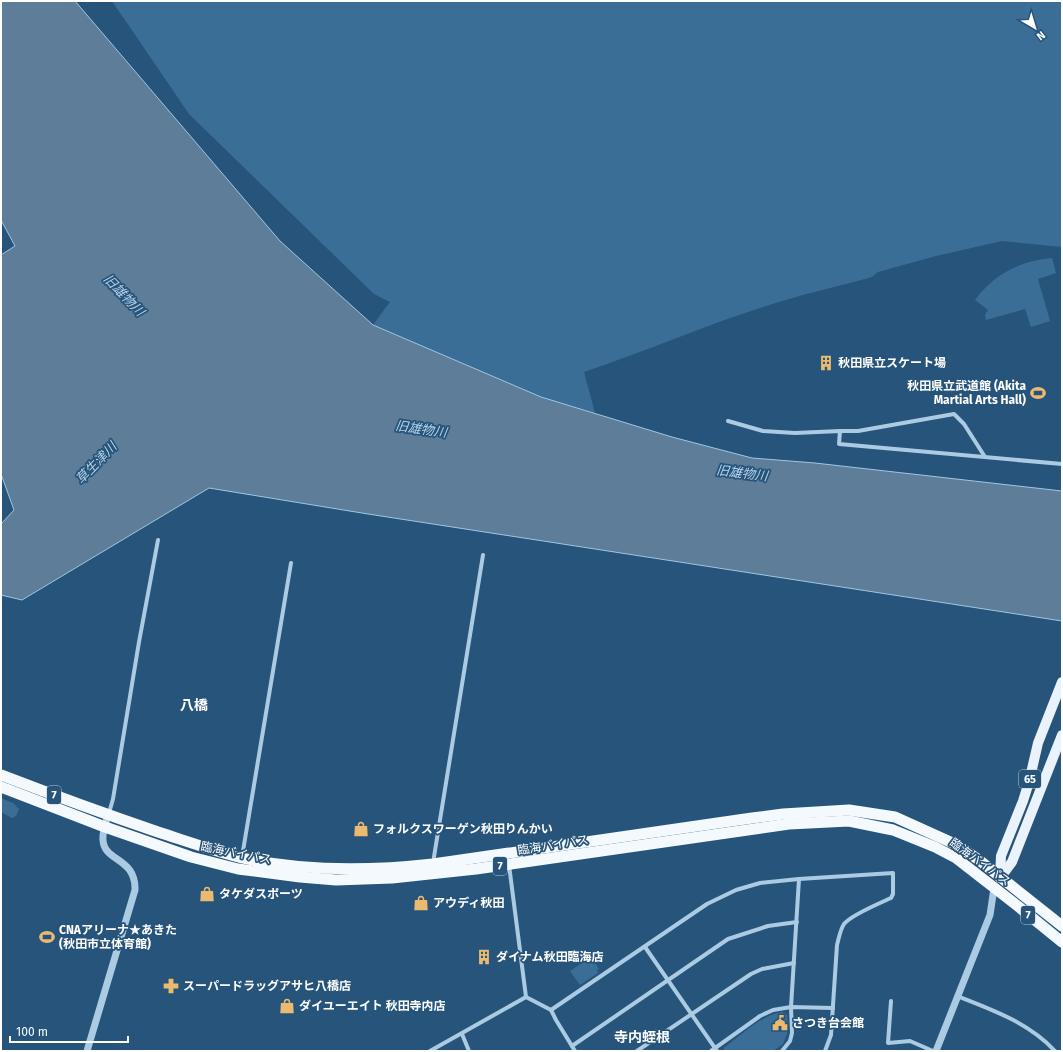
<svg xmlns="http://www.w3.org/2000/svg" width="1063" height="1052" font-family="'Fira Sans','Noto Sans JP',sans-serif">
<style>
.green{fill:#3b6e97}
.water{fill:#5d7d98;stroke:#9fc7e4}
.lines{fill:none;stroke-linecap:round;stroke-linejoin:round}
.minor{stroke:#abcbe3;stroke-width:4}
.tertiary{stroke:#abcbe3;stroke-width:7}
.primary{stroke:#eaf3fc;stroke-width:10}
.trunk{stroke:#f4f9fe;stroke-width:11}
.labels{text-anchor:middle;dominant-baseline:central;stroke-width:3.5;stroke-linejoin:round;paint-order:stroke}
.shield{fill:#27547a;stroke:#beccd7;stroke-width:1}
.shield-label{font-size:11px;font-weight:bold;fill:#fff}
.poi-label{font-size:12px;font-weight:bold;fill:#fff;stroke:#27547a;text-anchor:start}
.street-label{font-size:12px;fill:#fff;stroke:#27547a}
.water-label{font-size:13px;font-style:italic;fill:#b6d4eb;stroke:#27547a}
.quarter-label{font-size:14px;font-weight:bold;fill:#fff;stroke:#27547a}
</style>
<rect width="100%" height="100%" fill="#27547a"/>
<g class="green">
<path d="M112 1H1062V247L1002 241 936 256 878 272 872 277C836 287 799 295 763 307 703 326 644 352 584 372L595 413 541 397 373 325 390 302 374 294 189 114Z"/>
<path d="M1052 258 1056 273 1038 279 1050 321 1031 327 1025 309 986 320 985 315 988 310 975 300C994 274 1020 261 1052 258Z"/>
<polygon points="1,798 13,803 19,809 16,816 12,818 1,812"/>
<polygon points="591,957 599,969 597,970 598,973 580,985 570,971"/>
<path d="M782 1012 787 1015 788 1031 783 1044 773 1051H723L724 1048C741 1035 760 1016 782 1012Z"/>
</g>
<polygon class="water" points="1,1 75,1 280,241 373,325 541,397 672,437 752,458 815,463 1062,491 1062,621 368,514 209,488 22,600 1,595 1,524 14,510 1,474 1,255 15,246 1,220"/>
<g class="lines">
<g class="minor">
<polyline points="728,421 763,431 795,433 840,431 839,444 1062,464"/>
<polyline points="840,431 858,431 954,414 964,424 985,457"/>
<polyline points="109,813 113,799 139,642 158,540"/>
<polyline points="242,857 291,563"/>
<polyline points="433,863 483,555"/>
<polyline points="509,865 526,997"/>
<polyline points="645,947 717,1051"/>
<path d="M957 996C993 1010 1029 1023 1055 1051"/>
<polyline points="526,997 551,1010 556,1020 575,1051"/>
<polyline points="891,1001 888,1043 910,1041 933,1051"/>
<path d="M551 1010 707 904 736 890 760 883 799 879 893 873V894L891 898C880 903 851 915 844 924 840 930 839 938 837 945L831 1035 825 1051"/>
<polyline points="462,1034 469,1051"/>
<polyline points="572,1046 728,939 768,926 797,922"/>
<polyline points="430,1051 526,997"/>
<polyline points="637,1051 751,974 762,969 794,963"/>
<polyline points="711,1051 760,1016 773,1010 791,1007 833,1008"/>
<polyline points="782,1051 790,1041 792,1033 791,1007 799,879"/>
</g>
<g class="tertiary">
<path d="M87 1051 135 890C136 857 104 862 103 840 102 832 106 823 108 815"/>
<polyline points="936,1051 990,915 994,888"/>
</g>
<g class="primary">
<polyline points="1000,877 1001,856 1023,801 1029,782 1038,743 1062,682"/>
<polyline points="1000,878 1012,862 1062,735"/>
</g>
<g class="trunk">
<path d="M1 775C53 795 105 814 158 832 186 841 214 851 242 858 305 872 370 871 433 864L752 818 783 814 849 810 895 817 957 845 979 860 1062 926"/>
<polyline points="1,787 105,827 191,857 238,869 300,877 336,880 392,878 476,869 789,824 849,821 893,830 935,847 956,858 1019,907 1062,942"/>
</g>
</g>
<defs>
<symbol id="building-bare" viewBox="-9 -9 18 18"><path d="M-4-6H4V6H1V3H-1V6H-4ZM-2.5-4.3h1.7v1.8h-1.7ZM.8-4.3h1.7v1.8H.8ZM-2.5-1h1.7V.8h-1.7ZM.8-1h1.7V.8H.8Z" fill="#ebba71" stroke="#27547a" stroke-width="2.5" paint-order="stroke"/></symbol>
<symbol id="stadium-bare" viewBox="-9 -9 18 18"><path d="M0-5a6.5 5 0 1 0 0 10a6.5 5 0 1 0 0-10ZM-3.5-1.8h7v3.6h-7Z" fill="#ebba71" stroke="#27547a" stroke-width="2.5" paint-order="stroke"/></symbol>
<symbol id="shop-bare" viewBox="-9 -9 18 18"><path d="M-5-2.5h2.3a2.7 3.5 0 0 1 5.4 0H5L5.5 6h-11ZM-1.5-2.5h3a1.5 2.3 0 0 0-3 0Z" fill="#ebba71" stroke="#27547a" stroke-width="2.5" paint-order="stroke"/></symbol>
<symbol id="pharmacy-bare" viewBox="-9 -9 18 18"><path d="M-2-6h4v4h4v4h-4v4h-4v-4h-4v-4h4Z" fill="#ebba71" stroke="#27547a" stroke-width="2.5" paint-order="stroke"/></symbol>
<symbol id="civic-bare" viewBox="-9 -9 18 18"><path d="M-.6-6.5H3V-4.5H.6V-3L4-1V1h2V6H-6V1h2V-1L-.6-3ZM-1.2 2.5V6h2.4V2.5Z" fill="#ebba71" stroke="#27547a" stroke-width="2.5" paint-order="stroke"/></symbol>
</defs>
<g fill-rule="evenodd">
<use href="#building-bare" x="815" y="352" width="22" height="22"/>
<use href="#stadium-bare" x="1027" y="382" width="22" height="22"/>
<use href="#shop-bare" x="350" y="818" width="22" height="22"/>
<use href="#shop-bare" x="196" y="883" width="22" height="22"/>
<use href="#shop-bare" x="410" y="892" width="22" height="22"/>
<use href="#stadium-bare" x="36" y="926" width="22" height="22"/>
<use href="#building-bare" x="473" y="946" width="22" height="22"/>
<use href="#pharmacy-bare" x="160" y="975" width="22" height="22"/>
<use href="#shop-bare" x="276" y="995" width="22" height="22"/>
<use href="#civic-bare" x="769" y="1012" width="22" height="22"/>
</g>
<g class="labels">
<g class="shield">
<rect x="1019" y="770" width="22" height="18" rx="3"/>
<rect x="47" y="786" width="14" height="18" rx="3"/>
<rect x="493" y="857" width="14" height="18" rx="3"/>
<rect x="1021" y="906" width="14" height="18" rx="3"/>
</g>
<g class="shield-label">
<text x="1030" y="779">65</text>
<text x="54" y="795">7</text>
<text x="500" y="866">7</text>
<text x="1028" y="915">7</text>
</g>
<g class="poi-label">
<text x="838" y="363">秋田県立スケート場</text>
<text x="1026" y="386" text-anchor="end">秋田県立武道館 (Akita<tspan x="1026" dy="14">Martial Arts Hall)</tspan></text>
<text x="373" y="829">フォルクスワーゲン秋田りんかい</text>
<text x="219" y="894">タケダスポーツ</text>
<text x="433" y="903">アウディ秋田</text>
<text x="59" y="930">CNAアリーナ★あきた<tspan x="59" dy="14">(秋田市立体育館)</tspan></text>
<text x="496" y="957">ダイナム秋田臨海店</text>
<text x="183" y="986">スーパードラッグアサヒ八橋店</text>
<text x="299" y="1006">ダイユーエイト 秋田寺内店</text>
<text x="792" y="1023">さつき台会館</text>
</g>
<g class="street-label">
<text transform="translate(553 845) rotate(-9)">臨海バイパス</text>
<text transform="translate(236 853) rotate(11)">臨海バイパス</text>
<text transform="translate(980 862) rotate(36)">臨海バイパス</text>
</g>
<g class="water-label">
<text transform="translate(124 295) rotate(46)">旧雄物川</text>
<text transform="translate(421 429) rotate(8)">旧雄物川</text>
<text transform="translate(96 463) rotate(-46)">草生津川</text>
<text transform="translate(742 473) rotate(7)">旧雄物川</text>
</g>
<g class="quarter-label">
<text x="194" y="705">八橋</text>
<text x="642" y="1037">寺内蛭根</text>
</g>
</g>
<rect width="1063" height="1052" fill="none" stroke="#ffffff" stroke-width="4"/>
<g transform="translate(1035 28) rotate(142)" stroke="#27547a" stroke-width="3" paint-order="stroke">
<path d="M0-3L7 15L0 10L-7 15Z" fill="#ffffff"/>
<text y="-6" font-size="11" font-weight="bold" text-anchor="middle" fill="#ffffff">N</text>
</g>
<path d="M10 1036v6h118v-6" fill="none" stroke="#ffffff" stroke-width="2"/>
<text x="16" y="1036" font-size="12" fill="#ffffff" stroke="#27547a" stroke-width="3" paint-order="stroke">100 m</text>
</svg>
